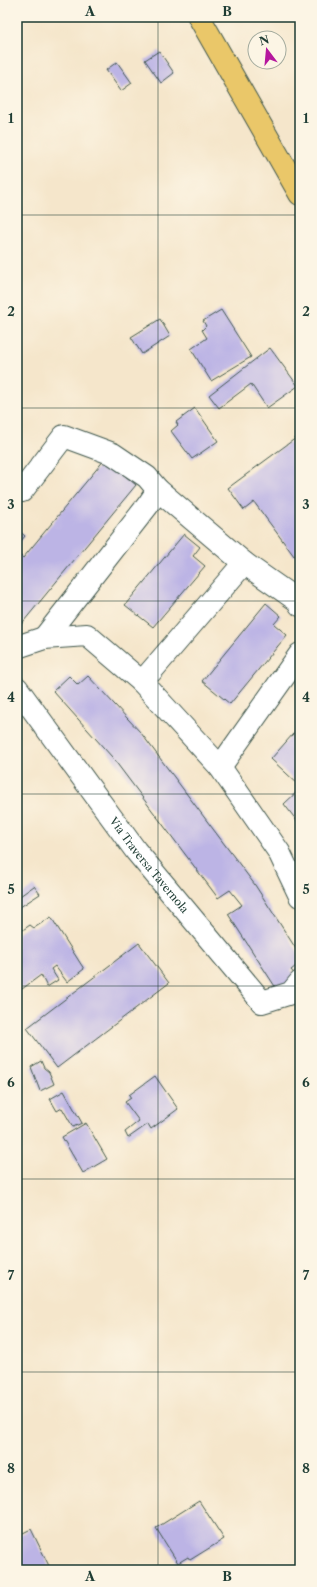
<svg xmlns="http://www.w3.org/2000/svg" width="317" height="1587" font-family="'Libre Caslon Text',serif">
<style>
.building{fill:#bcb4e5}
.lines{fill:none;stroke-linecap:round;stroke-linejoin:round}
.minor-casing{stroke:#3f564b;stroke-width:24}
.highway-casing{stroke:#3f564b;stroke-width:24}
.minor{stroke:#fff;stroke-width:22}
.highway{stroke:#eac769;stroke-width:22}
.grid{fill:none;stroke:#1f3d34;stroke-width:1;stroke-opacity:0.55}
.labels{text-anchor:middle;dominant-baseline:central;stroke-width:4;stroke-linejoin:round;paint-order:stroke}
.street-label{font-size:11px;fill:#1f3d34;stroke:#fcf5e5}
.neatline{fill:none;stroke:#1f3d34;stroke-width:1.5}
.grid-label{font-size:13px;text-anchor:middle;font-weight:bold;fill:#1f3d34}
</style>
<rect width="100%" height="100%" fill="#fcf5e5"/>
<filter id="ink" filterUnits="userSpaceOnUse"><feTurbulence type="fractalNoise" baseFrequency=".025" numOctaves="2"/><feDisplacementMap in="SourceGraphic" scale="8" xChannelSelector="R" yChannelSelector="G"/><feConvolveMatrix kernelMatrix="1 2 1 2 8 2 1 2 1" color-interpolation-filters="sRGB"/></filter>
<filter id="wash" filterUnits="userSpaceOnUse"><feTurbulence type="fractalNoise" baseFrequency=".012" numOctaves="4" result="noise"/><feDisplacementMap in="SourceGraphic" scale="16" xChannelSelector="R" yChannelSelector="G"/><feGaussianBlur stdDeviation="0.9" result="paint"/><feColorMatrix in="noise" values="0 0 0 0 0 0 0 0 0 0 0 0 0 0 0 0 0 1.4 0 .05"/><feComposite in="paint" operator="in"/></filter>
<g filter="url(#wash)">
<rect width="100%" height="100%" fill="#f5e6cb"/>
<g id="blocks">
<g class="building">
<polygon points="159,51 174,73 161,83 145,60"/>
<polygon points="117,62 132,83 121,91 106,70"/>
<polygon points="221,310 251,357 211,381 191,349 207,338 202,330 206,326 203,321"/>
<polygon points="160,319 170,336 142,354 131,337"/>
<polygon points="270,348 298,386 267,408 251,384 219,408 209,395"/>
<polygon points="195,408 218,441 192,459 171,431 178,425 176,422"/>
<polygon points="300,435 300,552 294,556 254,502 244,510 228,488"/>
<polygon points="105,459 136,485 19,627 17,625 17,553 23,558"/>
<polygon points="17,529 25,536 17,546"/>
<polygon points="184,534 200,547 193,556 205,566 153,627 125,605"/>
<polygon points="266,603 281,616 274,624 287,635 230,704 202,681"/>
<polygon points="69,676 78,685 88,676 141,733 255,885 300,955 300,963 291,970 298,978 278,991 228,914 242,905 230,890 218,898 112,757 53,691"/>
<polygon points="300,726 300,786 271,759"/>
<polygon points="300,789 300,825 284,804"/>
<polygon points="34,886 40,894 17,909 17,895 19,894 20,896"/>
<polygon points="51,917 84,969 67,982 55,966 51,969 58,980 47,987 41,975 22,989 17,983 17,934 30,925 34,928"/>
<polygon points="139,943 169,983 57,1068 27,1028"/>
<polygon points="41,1061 44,1068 49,1072 54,1084 40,1091 31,1067"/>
<polygon points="155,1076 178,1109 151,1129 148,1124 128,1138 125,1132 139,1121 125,1102 131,1098 129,1095"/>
<polygon points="64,1091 82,1123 73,1127 62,1108 57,1111 50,1099"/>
<polygon points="86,1123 107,1159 83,1173 62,1137"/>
<polygon points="199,1501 224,1539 190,1560 188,1557 178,1563 156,1528"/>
<polygon points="31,1529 51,1570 17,1570 17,1536"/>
</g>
</g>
</g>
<g filter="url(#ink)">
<use href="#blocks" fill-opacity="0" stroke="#3f564b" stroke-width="1"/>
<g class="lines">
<defs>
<g id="minor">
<polyline points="22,491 64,436 113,454 147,477 158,490"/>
<polyline points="44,638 148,505 158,490 244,563"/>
<polyline points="17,647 44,638 87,635 142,682 220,767 279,852 300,896"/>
<polyline points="142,682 244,563 298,601 300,605"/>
<path id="s1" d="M17 688 136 851 262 1002 291 993 300 982"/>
<polyline points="220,767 300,654"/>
</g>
<polyline id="highway" points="199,17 300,194"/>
</defs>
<use href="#minor" class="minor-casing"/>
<use href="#highway" class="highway-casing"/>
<use href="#minor" class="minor"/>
<use href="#highway" class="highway"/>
</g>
</g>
<path class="grid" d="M158 17V1570M17 215H300M17 408H300M17 601H300M17 794H300M17 986H300M17 1179H300M17 1372H300"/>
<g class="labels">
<g class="street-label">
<text stroke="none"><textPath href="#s1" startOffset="221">Via Traversa Tavernola</textPath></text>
</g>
</g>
<rect width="317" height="1587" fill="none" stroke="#fcf5e5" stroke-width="44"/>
<g transform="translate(267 50) rotate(344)"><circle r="19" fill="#fcf5e5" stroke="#a4ab9e"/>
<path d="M0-3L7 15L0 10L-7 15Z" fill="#b5179e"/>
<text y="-6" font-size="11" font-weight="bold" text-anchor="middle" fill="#1f3d34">N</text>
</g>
<rect x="22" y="22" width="273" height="1543" class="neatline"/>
<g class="grid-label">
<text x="90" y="16">A</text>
<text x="227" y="16">B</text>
<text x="11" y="123">1</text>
<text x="306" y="123">1</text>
<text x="11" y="316">2</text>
<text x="306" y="316">2</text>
<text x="11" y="509">3</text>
<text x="306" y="509">3</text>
<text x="11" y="702">4</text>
<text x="306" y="702">4</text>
<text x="11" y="894">5</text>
<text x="306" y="894">5</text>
<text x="11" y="1087">6</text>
<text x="306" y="1087">6</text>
<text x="11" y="1280">7</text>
<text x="306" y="1280">7</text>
<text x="11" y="1473">8</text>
<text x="306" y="1473">8</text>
<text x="90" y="1581">A</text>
<text x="227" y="1581">B</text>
</g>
</svg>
